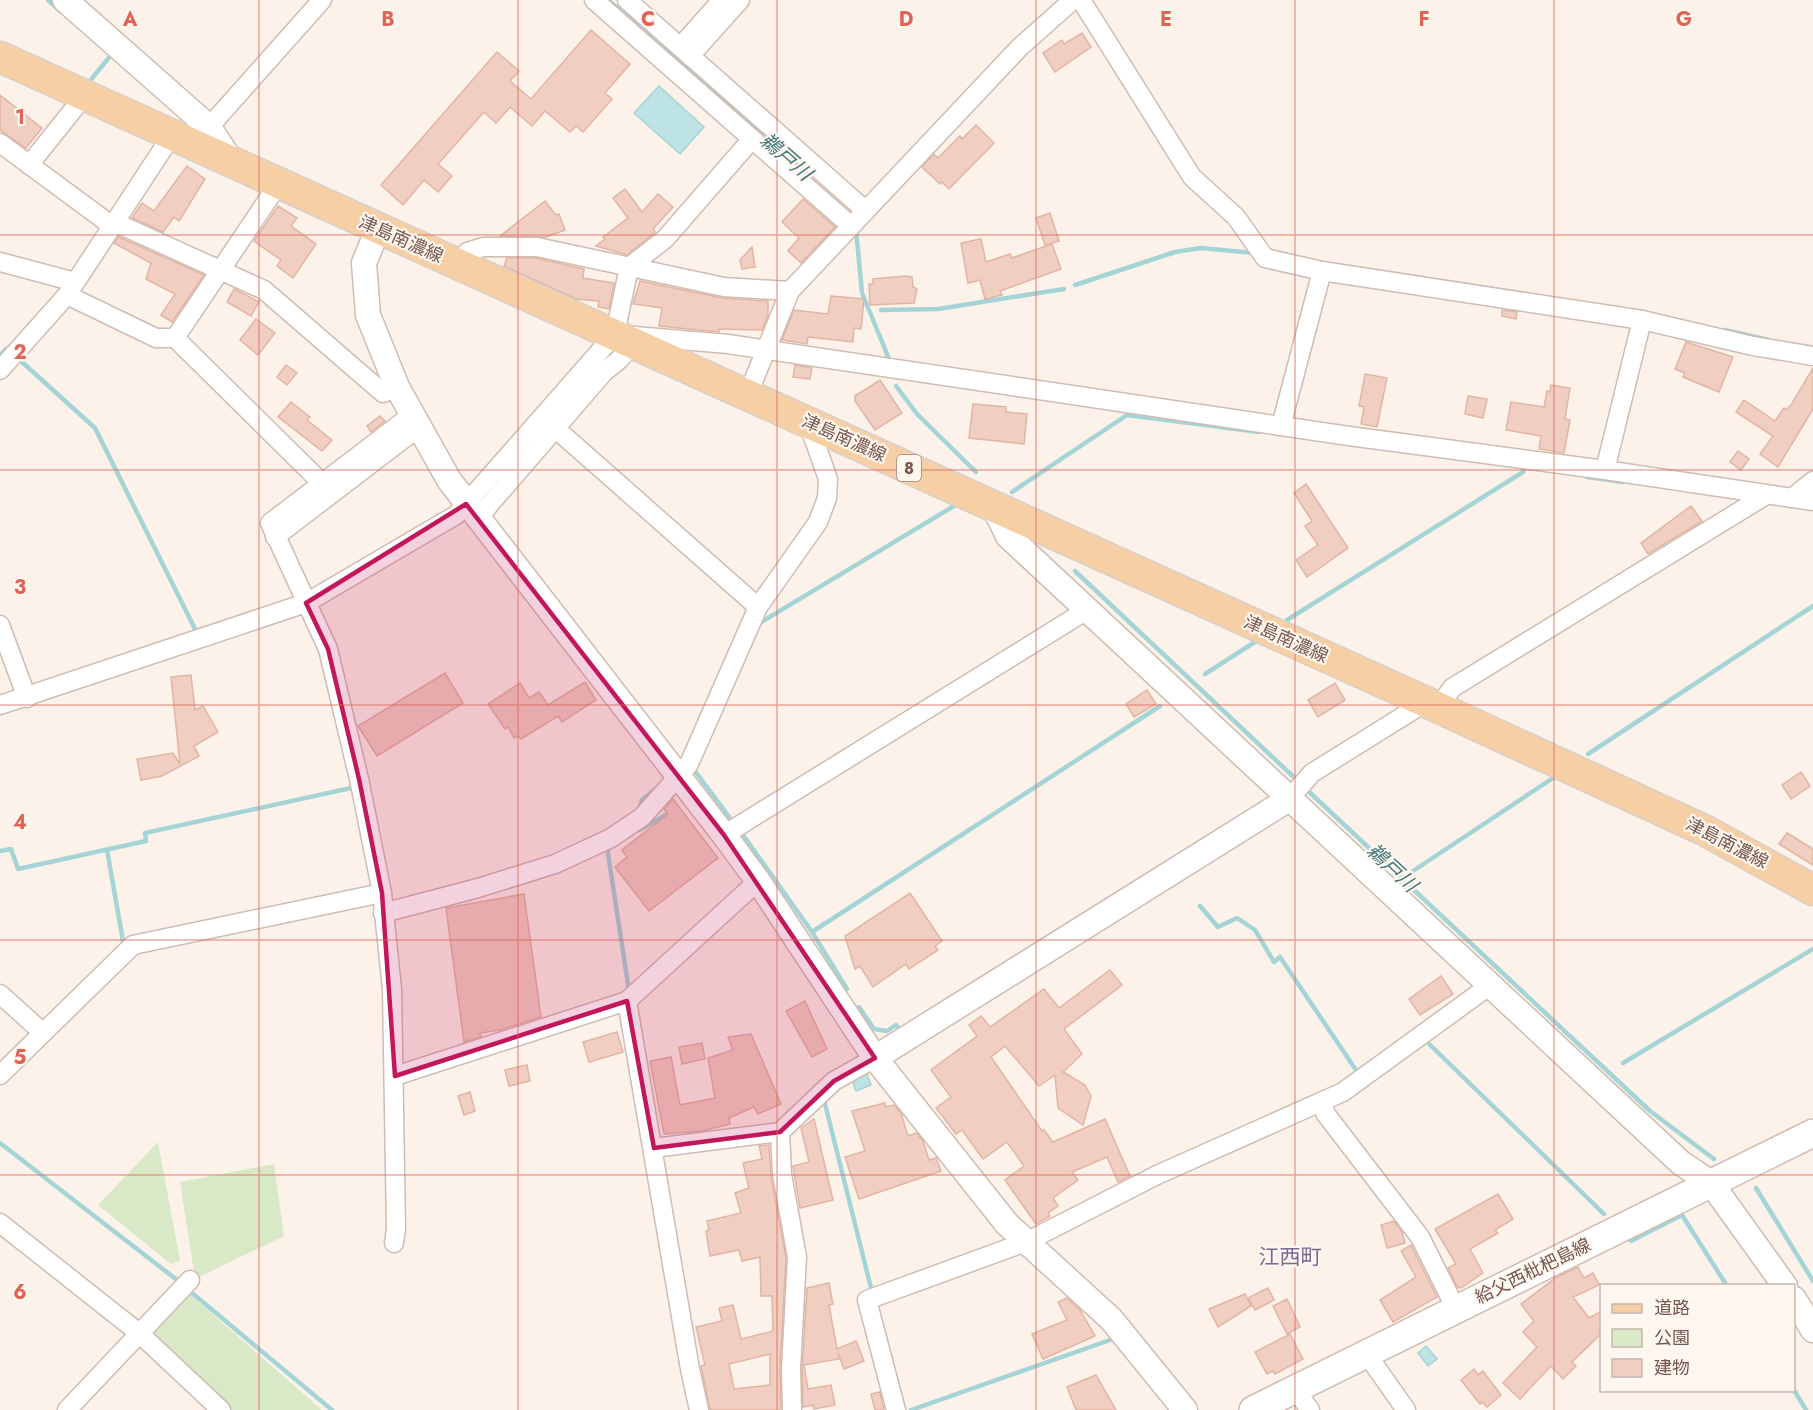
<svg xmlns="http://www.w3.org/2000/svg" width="1813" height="1410" font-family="Jost,'Noto Sans JP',sans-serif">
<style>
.green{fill:#d9e9c8}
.water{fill:#bee3e5;stroke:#a5d4d6;stroke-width:1.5}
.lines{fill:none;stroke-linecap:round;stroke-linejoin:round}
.stream{stroke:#a5d4d6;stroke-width:4.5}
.building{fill:#f0cfc2;stroke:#e2b4a3;stroke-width:1.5;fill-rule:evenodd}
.minor-casing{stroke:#cfbcb2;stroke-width:21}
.tertiary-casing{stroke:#cfbcb2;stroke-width:27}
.secondary-casing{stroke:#d2bbb0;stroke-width:30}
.primary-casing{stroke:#d8d0cd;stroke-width:33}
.minor{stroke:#fff;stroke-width:18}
.tertiary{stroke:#fff;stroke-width:24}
.secondary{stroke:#fff;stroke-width:27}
.primary{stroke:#f6cfa5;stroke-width:30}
.marked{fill:#c2185b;fill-opacity:0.2;stroke:#c2185b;stroke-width:4.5;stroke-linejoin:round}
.grid{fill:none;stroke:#df6455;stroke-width:1.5;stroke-opacity:0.55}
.labels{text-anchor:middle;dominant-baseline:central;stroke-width:4.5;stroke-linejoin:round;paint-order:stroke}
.shield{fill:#fef7ef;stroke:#9e877e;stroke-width:1.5}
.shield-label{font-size:16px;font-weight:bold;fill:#75574e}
.street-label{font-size:18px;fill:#75574e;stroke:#fef7ef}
.water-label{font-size:20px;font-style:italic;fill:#427679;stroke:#fef7ef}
.quarter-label{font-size:21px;fill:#7d6691;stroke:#fef7ef}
.grid-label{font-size:20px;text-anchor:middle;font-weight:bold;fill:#df6455;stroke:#fef7ef;stroke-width:4.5;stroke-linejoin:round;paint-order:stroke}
</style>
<rect width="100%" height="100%" fill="#fcf2e9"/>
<g class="green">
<polygon points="158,1142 180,1261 171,1264 98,1205"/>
<polygon points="274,1164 284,1236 195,1279 180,1182"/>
<polygon points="186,1291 322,1410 227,1410 150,1339 152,1326"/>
</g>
<g class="water">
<polygon points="659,86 704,127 680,154 634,113"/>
<polygon points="867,1074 871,1085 856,1091 852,1080"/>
<polygon points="1426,1346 1437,1359 1428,1366 1418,1353"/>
</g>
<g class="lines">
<g class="stream">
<polyline points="48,0 59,10"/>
<polyline points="608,0 778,149"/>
<polyline points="90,81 111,55 108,53"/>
<polyline points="856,229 862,293 889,359"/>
<polyline points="1075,285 1175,252 1201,248 1254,253"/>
<polyline points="881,310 938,309 1064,289"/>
<polyline points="1725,330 1769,340"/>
<polyline points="0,356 6,349"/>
<polyline points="22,362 95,428 197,633"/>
<polyline points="896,386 917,414 976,472"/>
<polyline points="1587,477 1623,482"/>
<polyline points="1012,492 1127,415 1259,432"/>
<polyline points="1075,571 1299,782"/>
<polyline points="1287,620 1523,472 1524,468"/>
<polyline points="758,624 954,506"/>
<polyline points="1205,674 1255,642"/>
<polyline points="1588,754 1813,606"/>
<polyline points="692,767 733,822"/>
<polyline points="1305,788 1650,1111 1714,1159"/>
<polyline points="639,810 642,800 658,787"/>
<polyline points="639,830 671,812"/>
<polyline points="743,835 812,932 847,989"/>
<polyline points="607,847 629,991"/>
<polyline points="107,850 123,941"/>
<polyline points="0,851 11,849 18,869 146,841 145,833 351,788"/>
<polyline points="1413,871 1553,778"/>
<polyline points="1200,906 1218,927 1237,918 1255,930 1274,962 1280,957 1358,1073 1360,1071"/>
<polyline points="812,932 1160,706"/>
<polyline points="859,1007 874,1029 887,1031 896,1025 900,1030 901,1029"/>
<polyline points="1425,1040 1604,1214"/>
<polyline points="1623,1063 1813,949"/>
<polyline points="826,1098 824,1100 872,1292"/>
<polyline points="0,1143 177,1280"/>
<polyline points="1756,1188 1813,1281"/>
<polyline points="1631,1241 1682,1215 1727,1286"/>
<polyline points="192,1293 332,1410"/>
<polyline points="1794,1390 1806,1410"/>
<polyline points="911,1410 1113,1339"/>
</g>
</g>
<g class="building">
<polygon points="591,30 630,64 605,93 612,99 583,132 576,126 570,132 545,111 532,126 510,107 496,123 484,112 438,164 452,176 438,192 424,180 403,205 381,185 497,52 519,71 510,81 531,99"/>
<polygon points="1082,33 1091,47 1055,72 1043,53 1062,40 1064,44"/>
<polygon points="0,95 42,128 26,148 0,130"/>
<polygon points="976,125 994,143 949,189 942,182 940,184 922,167 934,154 938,158 960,136 962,139"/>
<polygon points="187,166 205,179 179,221 174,217 163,232 132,218 142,203 154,211"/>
<polygon points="625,189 642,212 658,194 673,207 653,229 655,232 627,255 596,246 605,239 603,237 628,218 613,198"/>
<polygon points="803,199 835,227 801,263 788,251 799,238 782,222"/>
<polygon points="545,201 556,215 559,214 565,230 546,237 500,236"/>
<polygon points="278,206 297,218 291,226 316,244 293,278 277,266 281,260 254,241"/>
<polygon points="1050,213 1059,241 1045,245 1036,218"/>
<polygon points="119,237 204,275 172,322 161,315 175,294 146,279 151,263 114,243"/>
<polygon points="981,239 986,262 1010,254 1012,258 1052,244 1061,269 1000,291 1002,295 985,299 980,280 968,283 961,243"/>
<polygon points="752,247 755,267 742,269 740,260"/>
<polygon points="507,258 536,258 584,269 583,278 614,283 609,309 598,307 599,301 576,299 504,266"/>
<polygon points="906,276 912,277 913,287 917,289 914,303 870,305 869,284 873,284 873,279"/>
<polygon points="640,281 722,298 768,301 768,316 762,330 719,329 719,332 659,326 662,308 633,304"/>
<polygon points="234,289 259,302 251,316 227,302"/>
<polygon points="831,296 864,299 861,329 854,328 853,342 808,337 807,344 782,340 794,310 828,314"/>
<polygon points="1502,310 1517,312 1516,319 1502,316"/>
<polygon points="256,319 275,333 258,355 240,340"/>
<polygon points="1686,342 1733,357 1719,392 1683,377 1685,373 1675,369"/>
<polygon points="286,365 297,373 287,385 277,377"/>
<polygon points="795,365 812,368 810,379 793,377"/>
<polygon points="1813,368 1813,409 1778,467 1760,454 1773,436 1736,412 1744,400 1775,421 1784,408 1786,410 1791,405"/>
<polygon points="1365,374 1387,378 1377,427 1361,424 1364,407 1359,406"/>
<polygon points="880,380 902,413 875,430 855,401 855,396"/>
<polygon points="1551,385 1570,388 1565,419 1570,420 1564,453 1539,449 1541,436 1506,430 1511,402 1544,407 1547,391 1550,392"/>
<polygon points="1468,396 1487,399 1483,418 1465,414"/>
<polygon points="291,402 310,417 307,420 332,440 322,451 278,417"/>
<polygon points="973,404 1006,407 1006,412 1027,414 1024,444 969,438"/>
<polygon points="380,416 385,421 371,432 367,426"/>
<polygon points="1738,451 1749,459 1741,470 1730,462"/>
<polygon points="1306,484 1348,548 1307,577 1296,560 1318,545 1305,526 1312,521 1294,493"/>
<polygon points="1691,506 1702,521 1648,554 1641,543"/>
<polygon points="445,673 463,703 377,756 358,726"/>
<polygon points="191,675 195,710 203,706 218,732 194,746 199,756 162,776 141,780 137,759 173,753 180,764 171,677"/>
<polygon points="585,682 596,700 562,722 558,716 521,739 518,736 514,738 508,727 505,729 488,704 520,683 529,698 539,692 548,705"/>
<polygon points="1335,683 1345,700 1318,717 1308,700"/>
<polygon points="1147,690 1156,704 1134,717 1126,704"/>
<polygon points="1801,772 1810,786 1791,799 1782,785"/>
<polygon points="673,799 718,858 649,911 615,867 627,857 622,850 668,814 664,809"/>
<polygon points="1787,833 1813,849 1813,865 1779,844"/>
<polygon points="910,893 942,941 935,946 938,950 909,969 906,964 873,987 860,966 855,969 845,936"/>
<polygon points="524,894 541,1017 500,1030 480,1033 481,1037 464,1042 446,908"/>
<polygon points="1110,970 1122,985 1064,1029 1082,1054 1063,1072 1085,1085 1091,1096 1083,1125 1058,1108 1055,1075 1039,1086 1005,1046 991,1057 1042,1131 1044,1130 1053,1142 1105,1119 1130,1176 1118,1182 1107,1157 1072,1172 1078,1180 1053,1198 1058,1206 1048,1213 1050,1216 1036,1224 1005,1180 1024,1166 1007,1142 983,1159 962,1130 956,1134 936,1108 951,1097 931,1070 977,1036 969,1025 981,1016 990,1027 1044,989 1059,1008"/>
<polygon points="1441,976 1453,994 1420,1015 1409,999"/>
<polygon points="805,1001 827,1049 812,1057 786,1011"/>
<polygon points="617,1032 623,1052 589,1062 583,1042"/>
<polygon points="751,1034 781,1104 758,1114 754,1107 729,1118 730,1124 702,1131 664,1134 650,1061 671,1057 680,1105 715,1098 708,1058 733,1050 728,1037"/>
<polygon points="702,1043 705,1059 682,1064 679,1047"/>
<polygon points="527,1065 530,1081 509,1086 505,1070"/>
<polygon points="470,1092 475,1111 464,1115 458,1096"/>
<polygon points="885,1103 886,1107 894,1105 901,1113 908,1136 917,1133 923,1141 929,1160 936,1158 941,1171 859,1199 845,1157 865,1151 852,1111"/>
<polygon points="814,1119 833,1200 800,1208 793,1166 809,1162 801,1128"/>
<path d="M769 1145 771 1176 786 1258 780 1368 781 1410H710L701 1366 705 1365 696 1327 722 1321 719 1308 733 1305 741 1339 773 1331 772 1296H761L760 1257 742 1261 739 1250 710 1256 706 1231 709 1230 707 1221 741 1213 735 1193 749 1188 743 1163 762 1159 759 1146ZM770 1354V1385L734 1389 729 1364Z"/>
<polygon points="1498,1194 1513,1219 1495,1230 1498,1233 1470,1249 1483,1273 1461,1288 1457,1287 1448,1268 1456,1264 1435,1229"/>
<polygon points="1394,1221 1402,1232 1405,1243 1387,1248 1381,1225"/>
<polygon points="1411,1245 1437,1297 1393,1322 1380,1300 1416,1277 1401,1251"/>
<polygon points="1578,1267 1584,1278 1593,1273 1599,1285 1573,1297 1589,1318 1602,1311 1602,1333 1572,1362 1576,1366 1563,1379 1551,1366 1520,1399 1503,1383 1537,1347 1523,1332 1534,1321 1521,1304 1557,1277"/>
<polygon points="829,1283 833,1304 829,1305 837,1349 856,1341 864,1361 844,1369 838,1353 839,1359 804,1365 808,1389 831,1385 835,1405 814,1409 813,1405 803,1407 802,1369 807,1288"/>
<polygon points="1268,1288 1274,1300 1255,1310 1248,1298"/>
<polygon points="1245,1294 1251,1306 1218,1327 1209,1309"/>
<polygon points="1067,1298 1080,1310 1095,1336 1043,1359 1032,1334 1067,1320 1058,1302"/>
<polygon points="1287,1299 1300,1327 1287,1334 1273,1306"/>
<polygon points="1290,1334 1303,1359 1275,1374 1273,1371 1267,1374 1255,1352"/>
<polygon points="1474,1369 1478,1375 1483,1371 1501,1395 1487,1407 1482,1402 1480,1404 1461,1380"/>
<polygon points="1096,1375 1116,1410 1076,1410 1067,1387"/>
<polygon points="880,1392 884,1410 875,1410 871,1394"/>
</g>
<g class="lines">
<defs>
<g id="minor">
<polyline points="594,0 850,225"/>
<polyline points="627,0 865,210"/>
<polyline points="1081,0 1192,177 1236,217 1265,258 1322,271 1642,320"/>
<polyline points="680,47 722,0"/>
<polyline points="690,56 740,0"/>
<polyline points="209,127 322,0"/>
<polyline points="0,143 111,225"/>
<polyline points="29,165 85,95"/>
<polyline points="114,222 264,290 383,393 397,387"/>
<polyline points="0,262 75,282"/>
<polyline points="460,265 467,252 483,247 537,247 724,287 790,291"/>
<polyline points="67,295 156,338 175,338 279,183"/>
<polyline points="635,336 728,344 1349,436 1605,470 1813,501"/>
<polyline points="175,338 332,493"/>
<polyline points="0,370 67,295 172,135"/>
<polyline points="748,394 790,291 1020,47 1073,0"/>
<polyline points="1281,426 1322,271"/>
<polyline points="555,428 758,607"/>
<polyline points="1605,470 1642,320 1753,346 1813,356"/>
<polyline points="1792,498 1813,481"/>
<polyline points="477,519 604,372 620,359 633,343"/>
<polyline points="275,537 419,427"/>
<polyline points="0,625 27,698"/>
<polyline points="0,705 306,603 456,515 615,334 629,267 665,239 752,139"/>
<polyline points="1438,708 1452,688 1766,495"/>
<polyline points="1289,799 1312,773 1426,702"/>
<polyline points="724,835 1087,610"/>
<polyline points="383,913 478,888 555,864 611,838 642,817 689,764 758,607 818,522 827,498 828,479 812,434 813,424"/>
<polyline points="0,994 42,1032"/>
<polyline points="0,1075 133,945 382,893"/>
<polyline points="395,1076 627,1001"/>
<polyline points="1323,1101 1325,1113 1420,1237 1456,1309"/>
<polyline points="780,1132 782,1174 797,1257 791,1369 792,1410"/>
<polyline points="654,1148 780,1132 834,1081 875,1058"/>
<polyline points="0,1223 139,1333 221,1410"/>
<polyline points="394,1243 396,1229 392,989 382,893 359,779 328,649 270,523 413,414"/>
<polyline points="1366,1353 1406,1410"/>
<polyline points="1295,1389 1310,1410"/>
<polyline points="67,1410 190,1280"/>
<polyline points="699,1410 690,1369 627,1001 758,881"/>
<polyline points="896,1410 867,1300 1026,1242 1157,1175 1343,1092 1489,986"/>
</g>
<g id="tertiary">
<polyline points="65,0 209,127 231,161"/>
<polyline points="378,229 364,263 368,315 397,387 449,480 724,835 758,881 875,1058 1007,1224 1111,1319 1185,1410"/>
<polyline points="993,505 1008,536 1681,1163 1711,1183 1785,1286"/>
<polyline points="875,1058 1289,799"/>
<polyline points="1794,1299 1813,1330"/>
</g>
<polyline id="secondary" points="1253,1410 1813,1133"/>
<polyline id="primary" points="0,57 1426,702 1706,831 1813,890"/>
</defs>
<use href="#minor" class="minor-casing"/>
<use href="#tertiary" class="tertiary-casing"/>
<use href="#secondary" class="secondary-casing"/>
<use href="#primary" class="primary-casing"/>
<use href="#minor" class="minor"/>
<use href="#tertiary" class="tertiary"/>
<use href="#secondary" class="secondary"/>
<use href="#primary" class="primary"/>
</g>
<path class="marked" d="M466 504 724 835 875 1058 834 1081 780 1132 654 1148 627 1001 395 1076 382 893 359 779 328 649 306 603Z"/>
<path class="grid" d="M259 0V1410M518 0V1410M777 0V1410M1036 0V1410M1295 0V1410M1554 0V1410M0 235H1813M0 470H1813M0 705H1813M0 940H1813M0 1175H1813"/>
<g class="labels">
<rect class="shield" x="897" y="455" width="24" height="26" rx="4.5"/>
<g class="shield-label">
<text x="909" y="468">8</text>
</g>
<g class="street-label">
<text transform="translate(401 239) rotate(24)">津島南濃線</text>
<text transform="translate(844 438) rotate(24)">津島南濃線</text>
<text transform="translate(1286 639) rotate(24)">津島南濃線</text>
<text transform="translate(1727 843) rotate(27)">津島南濃線</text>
<text transform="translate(1533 1271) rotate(-26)">給父西枇杷島線</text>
</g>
<g class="water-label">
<text transform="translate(786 157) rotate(41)">鵜戸川</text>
<text transform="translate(1392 868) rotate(43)">鵜戸川</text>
</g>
<g class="quarter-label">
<text x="1290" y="1257">江西町</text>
</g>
</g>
<g class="grid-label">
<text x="130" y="26">A</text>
<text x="388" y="26">B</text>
<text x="648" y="26">C</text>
<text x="906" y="26">D</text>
<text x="1166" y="26">E</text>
<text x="1424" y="26">F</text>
<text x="1684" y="26">G</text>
<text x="20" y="124">1</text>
<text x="20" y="359">2</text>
<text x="20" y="594">3</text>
<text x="20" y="829">4</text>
<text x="20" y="1064">5</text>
<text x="20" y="1299">6</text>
</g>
<rect x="1600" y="1284" width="195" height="108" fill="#fef7ef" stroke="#c7b7af" stroke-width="1.5"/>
<rect x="1612" y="1304" width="30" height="9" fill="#f6cfa5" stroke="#c7b7af" stroke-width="1.5"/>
<text x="1654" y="1314" font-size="18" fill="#75574e">道路</text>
<rect x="1612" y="1329" width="30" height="18" fill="#d9e9c8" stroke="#c7b7af" stroke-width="1.5"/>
<text x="1654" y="1344" font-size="18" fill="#75574e">公園</text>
<rect x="1612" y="1359" width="30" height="18" fill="#f0cfc2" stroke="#c7b7af" stroke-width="1.5"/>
<text x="1654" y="1374" font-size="18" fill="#75574e">建物</text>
</svg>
